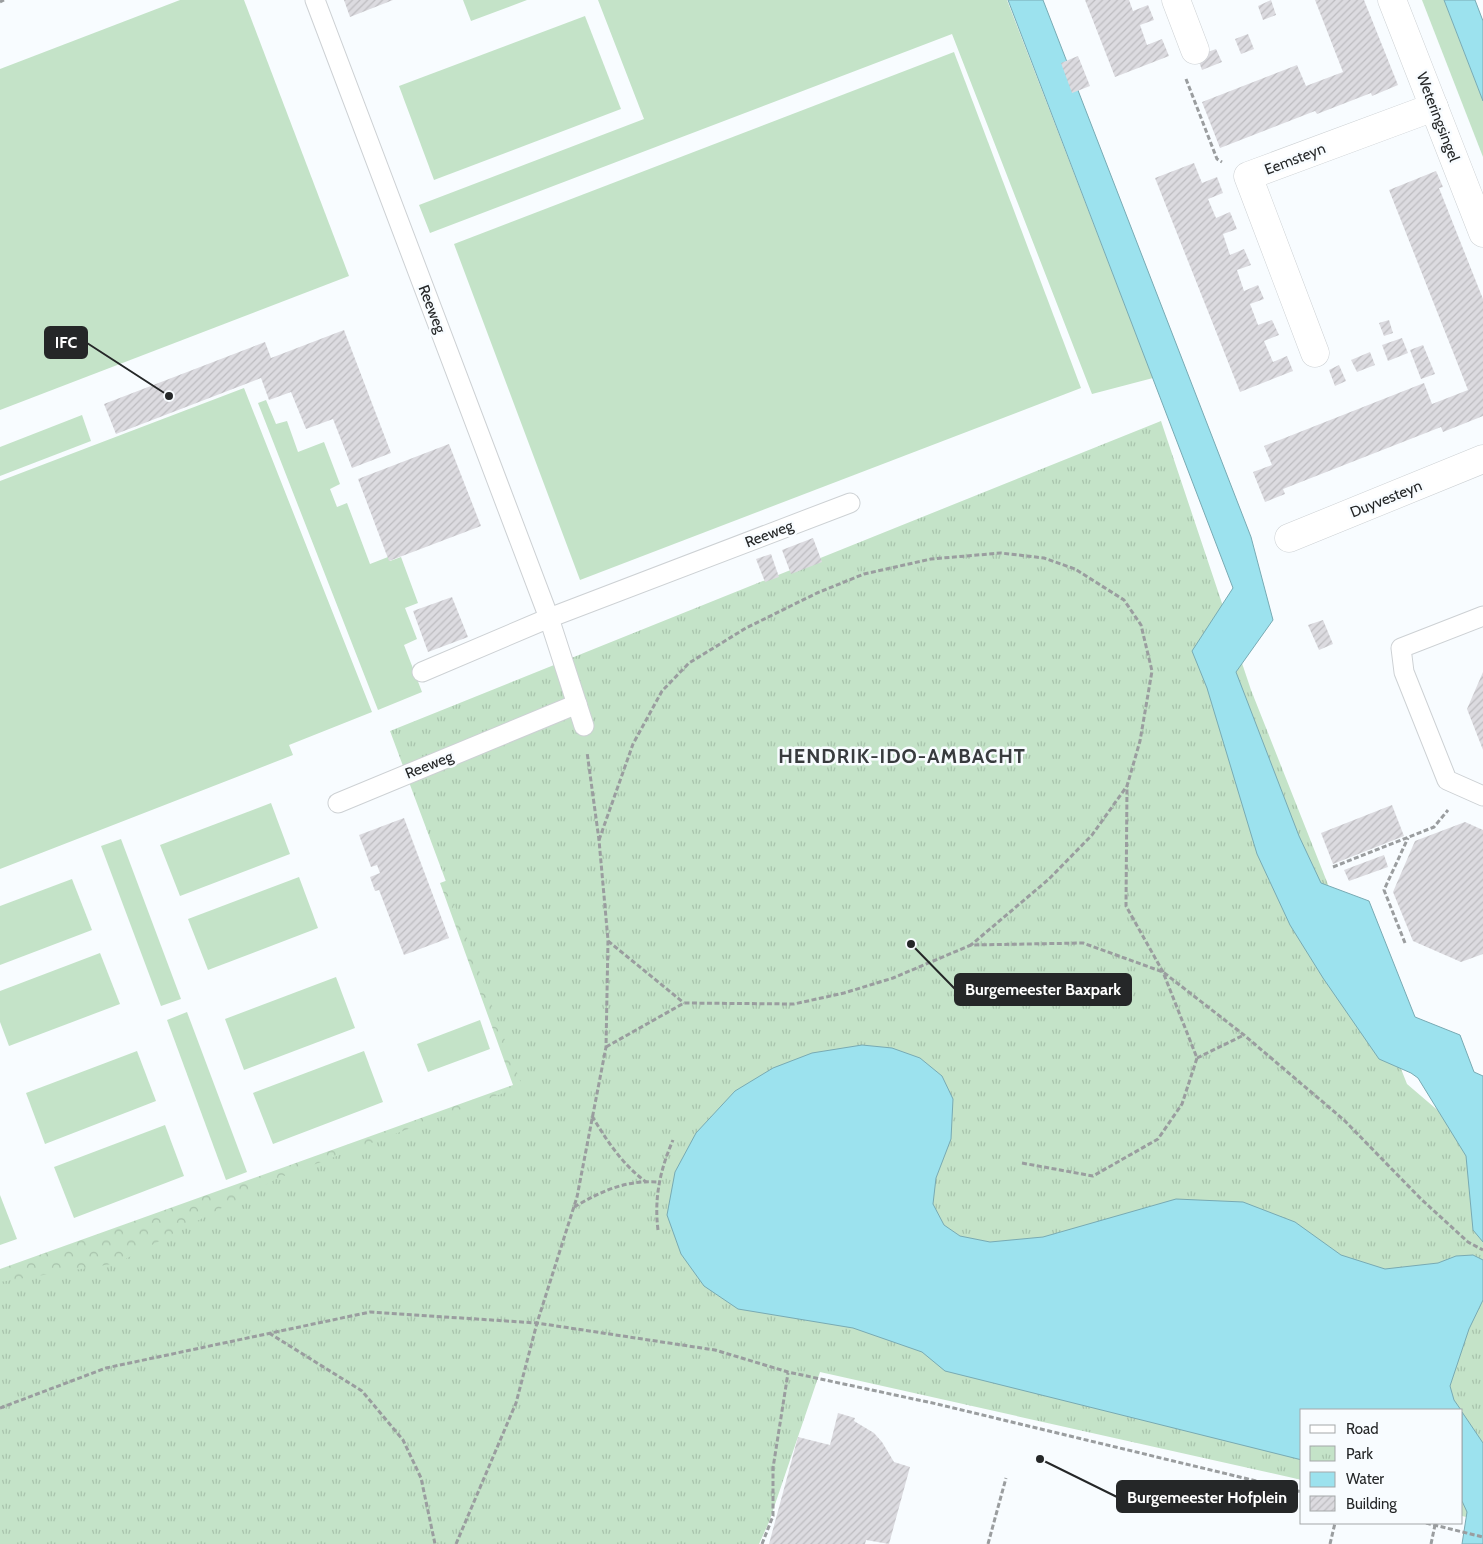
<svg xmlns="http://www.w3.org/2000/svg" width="1483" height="1544" font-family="Cabin,sans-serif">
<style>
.green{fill:#c4e3c8}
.forest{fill:url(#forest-crowns)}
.park{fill:url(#park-tufts)}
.water{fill:#9ce2ee;stroke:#78aab3}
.building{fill:url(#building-hatch)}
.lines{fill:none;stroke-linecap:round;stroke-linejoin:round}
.service-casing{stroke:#cdd1d4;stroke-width:21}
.minor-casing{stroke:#cdd1d4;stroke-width:29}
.path{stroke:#9a9d9f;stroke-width:3;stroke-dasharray:5 2.5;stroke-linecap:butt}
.service{stroke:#fff;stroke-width:19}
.minor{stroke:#fff;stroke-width:28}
.labels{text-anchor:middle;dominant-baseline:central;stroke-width:5;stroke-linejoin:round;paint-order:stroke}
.street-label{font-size:15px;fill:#252728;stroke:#f8fcff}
.district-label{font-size:20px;font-weight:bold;letter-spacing:1px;fill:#383b3e;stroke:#f8fcff}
.leader{fill:none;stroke:#252728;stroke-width:2}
.callout-dot{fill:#252728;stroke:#f8fcff;stroke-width:2}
.callout{fill:#252728;stroke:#252728;stroke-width:2}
.callout-label{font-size:16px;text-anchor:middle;font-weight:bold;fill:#fff}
</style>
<defs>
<pattern id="forest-crowns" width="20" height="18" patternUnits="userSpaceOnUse" patternTransform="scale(1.25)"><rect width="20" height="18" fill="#c4e3c8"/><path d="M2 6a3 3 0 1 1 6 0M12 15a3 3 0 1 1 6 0" fill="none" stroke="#a8c3ac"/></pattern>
<pattern id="park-tufts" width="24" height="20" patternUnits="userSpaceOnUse" patternTransform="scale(1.25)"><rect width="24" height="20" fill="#c4e3c8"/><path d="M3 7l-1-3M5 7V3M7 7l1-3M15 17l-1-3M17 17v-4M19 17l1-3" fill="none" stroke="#a8c3ac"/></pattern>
<pattern id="building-hatch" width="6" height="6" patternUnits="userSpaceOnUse" patternTransform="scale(1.25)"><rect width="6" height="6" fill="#dcdbe0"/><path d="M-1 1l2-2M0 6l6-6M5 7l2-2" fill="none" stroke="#bdbcc0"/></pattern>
</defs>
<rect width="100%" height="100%" fill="#f8fcff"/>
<g class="green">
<polygon points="180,0 244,0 349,276 0,410 0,69"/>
<polygon points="463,0 527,0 471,21"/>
<polygon points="598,0 1007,0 1153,378 1092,394 952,34 430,233 419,205 644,119"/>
<polygon points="1422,0 1444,0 1483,101 1483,157"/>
<polygon points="585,16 621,109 434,180 399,86"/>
<polygon points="954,52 1081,388 580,580 454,244"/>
<polygon points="244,388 372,712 289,745 293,755 0,869 0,481"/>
<polygon points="266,400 276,424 287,421 298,452 324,442 340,484 330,489 337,507 347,503 370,564 388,557 390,561 401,557 418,603 405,608 417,639 404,645 422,692 378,710 258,403"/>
<polygon points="82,415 91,441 0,476 0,447"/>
<polygon points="271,803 290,854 180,896 160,845"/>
<polygon points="121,839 181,999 161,1006 101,846"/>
<polygon points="299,877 318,928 208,970 188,919"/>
<polygon points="72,879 92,930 0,965 0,906"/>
<polygon points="100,953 120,1004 9,1046 0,1022 0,991"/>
<polygon points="336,977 355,1028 244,1070 225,1019"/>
<polygon points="187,1012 247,1172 226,1180 167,1020"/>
<polygon points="480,1020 490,1049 428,1072 417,1044"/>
<polygon points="137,1051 156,1101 45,1144 26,1093"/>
<polygon points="364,1051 383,1102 273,1144 253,1093"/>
<polygon points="165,1125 184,1176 74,1218 54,1167"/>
<polygon points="0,1195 17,1239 0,1245"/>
</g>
<polygon class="forest" points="564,838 578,1094 0,1392 0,1269 513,1085 440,883"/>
<polygon class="park" points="1161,421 1251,690 1407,1084 1483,1149 1483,1521 1462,1516 1462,1410 1302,1410 1302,1480 820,1372 769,1522 759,1544 0,1544 0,1282 118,1263 276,1179 522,1086 390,731"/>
<g class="water">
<polygon points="1008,0 1043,0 1251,537 1273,620 1236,672 1299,836 1321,883 1369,901 1415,1017 1460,1035 1474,1072 1483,1076 1483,1242 1473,1230 1466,1156 1418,1078 1411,1073 1379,1059 1323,978 1290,925 1257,854 1207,688 1192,651 1233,588"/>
<polygon points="1444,0 1475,0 1483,21 1483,101"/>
<polygon points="862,1045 892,1048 920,1058 942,1076 953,1099 951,1139 936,1178 933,1204 944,1225 960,1236 990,1242 1043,1237 1176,1199 1243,1202 1295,1222 1341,1255 1385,1269 1438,1263 1456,1256 1473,1255 1483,1260 1483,1300 1469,1329 1450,1386 1454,1400 1461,1410 1302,1410 1302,1460 945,1371 922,1352 853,1328 738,1309 704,1286 681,1254 667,1215 675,1172 696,1133 735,1091 773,1068 812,1053"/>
<polygon points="1462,1412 1483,1443 1483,1544 1462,1544 1467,1512 1462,1501"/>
</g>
<g class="building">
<polygon points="344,0 393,0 350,17"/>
<polygon points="1085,0 1129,0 1133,11 1148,5 1154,20 1140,25 1147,45 1162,39 1169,56 1115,77"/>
<polygon points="1271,0 1276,15 1263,20 1258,6"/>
<polygon points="1315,0 1364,0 1398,85 1372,96 1371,93 1317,114 1315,111 1220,148 1202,102 1297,65 1306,86 1343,72"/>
<polygon points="1248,34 1254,49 1241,54 1235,39"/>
<polygon points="1216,49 1222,62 1202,70 1197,56"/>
<polygon points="1078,56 1090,86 1072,93 1061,63"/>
<polygon points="1194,163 1202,183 1217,177 1223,193 1208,199 1216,218 1230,212 1237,229 1223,234 1230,255 1244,249 1251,265 1237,270 1244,291 1258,285 1264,299 1250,304 1258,325 1272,320 1279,335 1264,341 1273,362 1287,356 1293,371 1240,392 1155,178"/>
<polygon points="1436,171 1443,187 1439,188 1483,299 1483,416 1443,432 1441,427 1283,489 1285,494 1265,502 1253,472 1272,465 1264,446 1424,383 1432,404 1468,390 1389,190"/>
<polygon points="1389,320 1393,333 1384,336 1379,323"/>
<polygon points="344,330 391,453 352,468 333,419 306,429 291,392 269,400 261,378 116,434 104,404 265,342 271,358"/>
<polygon points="1402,338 1408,353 1388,361 1382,345"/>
<polygon points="1423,345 1435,374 1421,379 1410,350"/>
<polygon points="1370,352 1375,365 1357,372 1351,360"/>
<polygon points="1339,365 1346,381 1335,386 1329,370"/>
<polygon points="449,444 481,526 389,561 358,479"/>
<polygon points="813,538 822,562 791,574 782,550"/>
<polygon points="771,554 779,577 765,582 756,559"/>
<polygon points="452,597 468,637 428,652 413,611"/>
<polygon points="1323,620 1333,644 1319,650 1308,625"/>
<polygon points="1483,672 1483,750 1467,709"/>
<polygon points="1392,805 1404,836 1333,864 1321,833"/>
<polygon points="404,818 449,938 404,955 379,890 375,891 370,877 380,873 377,865 371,867 359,835"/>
<polygon points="1465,822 1483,830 1483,954 1461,962 1413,941 1393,892 1415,841"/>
<polygon points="1384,855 1388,867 1349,881 1344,870"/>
<polygon points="838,1413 855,1418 854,1421 874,1433 882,1442 894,1462 910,1467 889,1544 866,1540 865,1544 769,1544 798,1437 830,1445"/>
</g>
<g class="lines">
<defs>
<g id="service">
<polyline points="315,0 549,618 584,726"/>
<polyline points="1483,616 1401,648 1404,672 1447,780 1483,796"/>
<polyline points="422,672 549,618 850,503"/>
<polyline points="338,803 577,704"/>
</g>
<g id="minor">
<polyline points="1176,0 1195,50"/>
<polyline points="1392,0 1483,233"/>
<polyline points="1315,353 1248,176 1434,107"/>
<polyline points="1289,538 1483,459"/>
</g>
</defs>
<use href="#service" class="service-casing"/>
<use href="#minor" class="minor-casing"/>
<g class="path">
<polyline points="0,2 4,0"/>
<polyline points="1186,79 1217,159 1222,162"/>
<polyline points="599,840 633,744 662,691 689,663 746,628 817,593 864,574 931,559 1001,553 1044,558 1075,569 1124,600 1141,625 1152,671 1140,741 1127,786 1092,835 1049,879 971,945"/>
<polyline points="1333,867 1434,827 1448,810"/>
<polyline points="608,941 684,1003"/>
<polyline points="1405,943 1384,890 1408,838"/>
<polyline points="606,1047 684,1003 794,1004 844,993 893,978 971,945 1083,943 1163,972 1244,1035 1344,1120 1421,1199 1468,1242 1483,1250"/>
<polyline points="1197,1058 1244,1035"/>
<path d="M592 1116C607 1141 622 1164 646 1182"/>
<polyline points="1022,1163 1093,1176 1158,1139 1182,1104 1197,1058 1163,972 1126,906 1127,786"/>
<path d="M574 1207C602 1191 625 1180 658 1182"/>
<path d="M658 1230C654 1198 660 1170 673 1140"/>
<polyline points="269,1333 362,1391 403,1440 421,1478 435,1544"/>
<polyline points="0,1408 106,1368 370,1312 537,1323 715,1350 788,1372 937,1404 1302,1492"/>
<polyline points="1426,1523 1483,1537"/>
<polyline points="456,1544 516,1403 537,1323 577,1197 606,1047 608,940 599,840 587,752"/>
<polyline points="762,1544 773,1516 773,1468 788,1373"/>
<polyline points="988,1544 1006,1478"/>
<polyline points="1330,1544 1335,1523"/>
<polyline points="1431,1544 1435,1525"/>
</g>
<use href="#service" class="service"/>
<use href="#minor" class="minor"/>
</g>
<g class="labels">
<g class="street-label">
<text transform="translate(1438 117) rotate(69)">Weteringsingel</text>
<text transform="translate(1295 159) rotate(-21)">Eemsteyn</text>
<text transform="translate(432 309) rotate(69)">Reeweg</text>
<text transform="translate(1386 499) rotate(-22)">Duyvesteyn</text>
<text transform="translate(769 534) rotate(-21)">Reeweg</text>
<text transform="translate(429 765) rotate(-22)">Reeweg</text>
</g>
<g class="district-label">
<text x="902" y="756">HENDRIK-IDO-AMBACHT</text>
</g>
</g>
<path class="leader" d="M169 396L87 343M911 944L955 989M1040 1459L1117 1497"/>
<g class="callout-dot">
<circle cx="169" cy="396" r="5"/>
<circle cx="911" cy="944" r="5"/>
<circle cx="1040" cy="1459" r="5"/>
</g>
<g class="callout">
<rect x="45" y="327" width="42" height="31" rx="5"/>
<rect x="955" y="974" width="176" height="31" rx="5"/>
<rect x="1117" y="1481" width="180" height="31" rx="5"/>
</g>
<g class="callout-label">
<text x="66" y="348">IFC</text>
<text x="1043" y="995">Burgemeester Baxpark</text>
<text x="1207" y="1503">Burgemeester Hofplein</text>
</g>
<rect x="1300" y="1409" width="162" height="115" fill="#f8fcff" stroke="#a4a7a9"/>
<rect x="1310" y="1425" width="25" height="8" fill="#ffffff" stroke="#a4a7a9"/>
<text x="1346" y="1434" font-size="15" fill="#252728">Road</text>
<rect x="1310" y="1446" width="25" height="15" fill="url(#park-tufts)" stroke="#a4a7a9"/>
<text x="1346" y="1459" font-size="15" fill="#252728">Park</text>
<rect x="1310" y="1472" width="25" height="15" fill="#9ce2ee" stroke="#a4a7a9"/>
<text x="1346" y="1484" font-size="15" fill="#252728">Water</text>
<rect x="1310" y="1496" width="25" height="15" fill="url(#building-hatch)" stroke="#a4a7a9"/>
<text x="1346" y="1509" font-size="15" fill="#252728">Building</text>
</svg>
